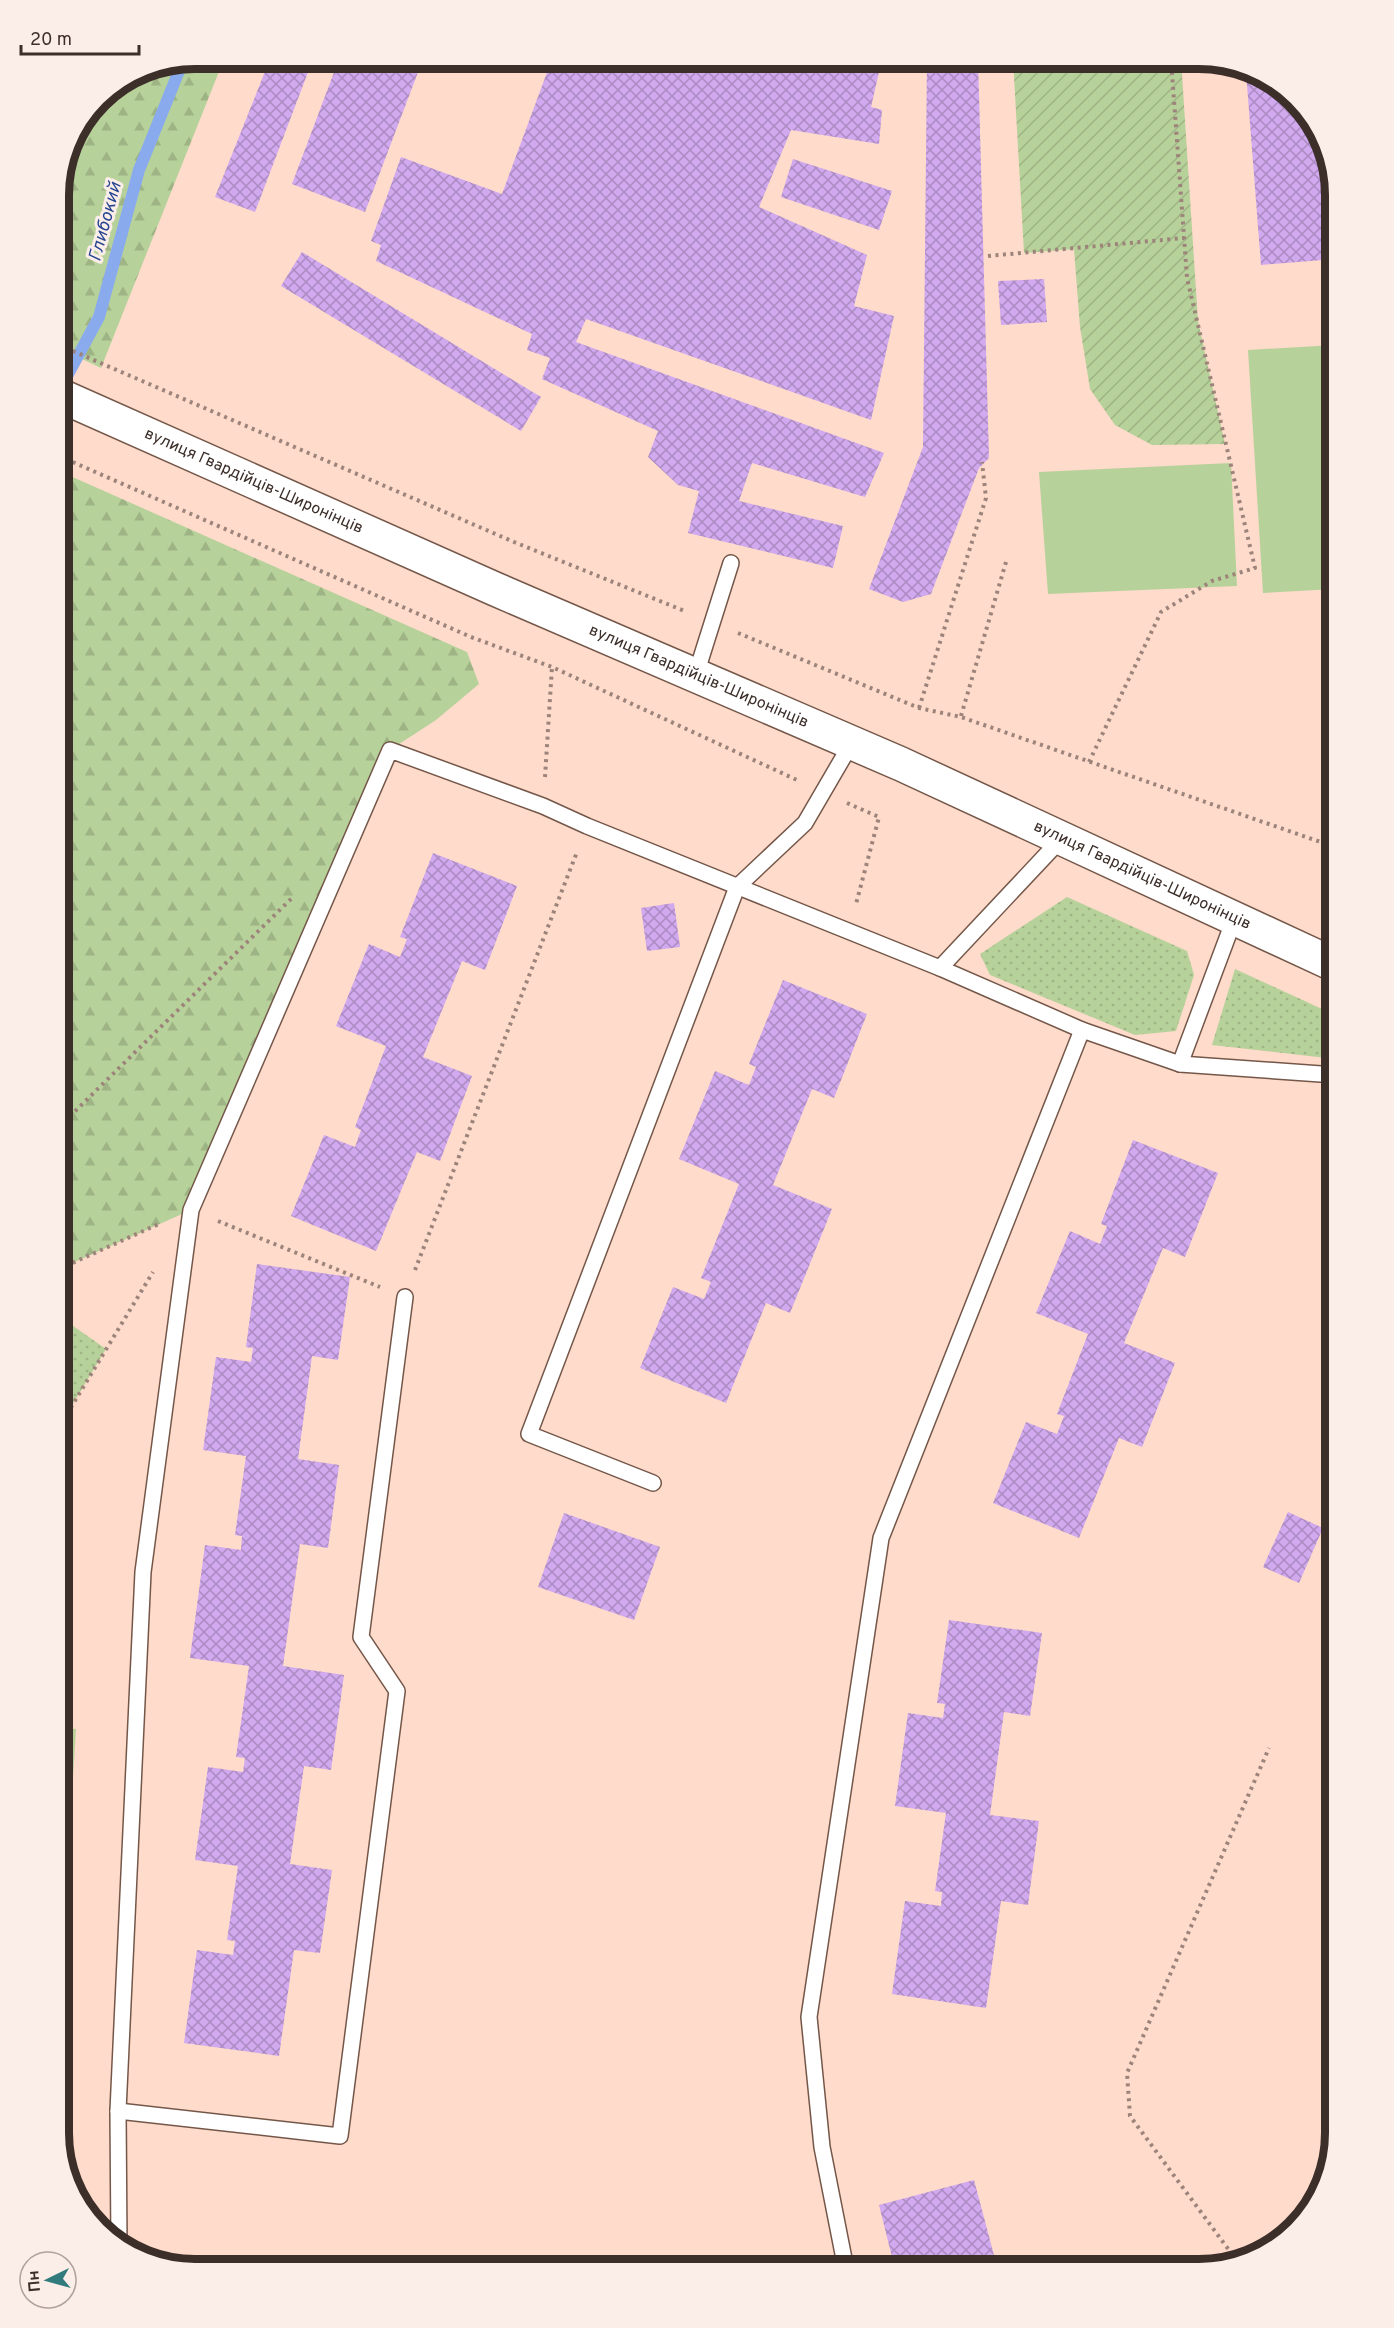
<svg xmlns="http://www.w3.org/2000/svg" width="1394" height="2328" font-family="Overpass,sans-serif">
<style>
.grass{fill:url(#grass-dots)}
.forest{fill:url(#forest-firs)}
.park{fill:#b7d19a}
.garden{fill:url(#garden-furrows)}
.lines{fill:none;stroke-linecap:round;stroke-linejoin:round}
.stream{stroke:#8aaaee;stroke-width:12}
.building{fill:url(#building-cross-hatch)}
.lane-casing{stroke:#745749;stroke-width:18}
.secondary-casing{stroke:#745749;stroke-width:36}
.path{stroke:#9d847a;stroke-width:4;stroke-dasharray:3 4.5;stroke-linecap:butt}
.lane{stroke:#fff;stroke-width:15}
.secondary{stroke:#fff;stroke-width:33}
.labels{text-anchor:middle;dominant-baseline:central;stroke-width:6;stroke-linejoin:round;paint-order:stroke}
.street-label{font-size:16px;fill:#3c2e29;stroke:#fbede7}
.water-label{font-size:18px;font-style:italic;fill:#244492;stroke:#fbede7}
.rim{fill:none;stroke:#3c2e29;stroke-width:8}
</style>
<defs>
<pattern id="grass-dots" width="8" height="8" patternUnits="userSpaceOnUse" patternTransform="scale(1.5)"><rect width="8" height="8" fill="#b7d19a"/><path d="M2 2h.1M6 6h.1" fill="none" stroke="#9eb485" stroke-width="1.8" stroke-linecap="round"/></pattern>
<pattern id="forest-firs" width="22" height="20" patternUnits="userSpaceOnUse" patternTransform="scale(1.5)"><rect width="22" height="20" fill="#b7d19a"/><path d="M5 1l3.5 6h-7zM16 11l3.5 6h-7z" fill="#9eb485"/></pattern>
<pattern id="garden-furrows" width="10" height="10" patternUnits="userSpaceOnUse" patternTransform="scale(1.5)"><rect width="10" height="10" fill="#b7d19a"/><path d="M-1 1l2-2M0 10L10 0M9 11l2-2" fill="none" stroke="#9eb485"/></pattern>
<pattern id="building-cross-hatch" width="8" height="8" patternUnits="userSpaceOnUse" patternTransform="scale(1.5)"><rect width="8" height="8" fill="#d1a9ef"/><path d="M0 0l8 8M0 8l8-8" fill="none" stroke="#ab8ac2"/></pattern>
</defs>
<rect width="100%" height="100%" fill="#fedbcb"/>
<g class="grass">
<polygon points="1067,897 1187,951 1194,975 1176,1031 1135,1035 990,975 980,954"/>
<polygon points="1235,969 1335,1015 1335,1059 1212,1045"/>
<polygon points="59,1316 106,1349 59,1427"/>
</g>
<g class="forest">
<polygon points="195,59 224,59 101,368 59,348 59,186 69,142 99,98 143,69"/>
<polygon points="59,471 467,652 479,684 436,720 390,750 191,1210 59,1269"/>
<polygon points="69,2178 81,2180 81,2204 72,2193"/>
</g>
<g class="park">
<polygon points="1335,345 1335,589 1263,593 1248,350"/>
<polygon points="1231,463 1237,586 1048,594 1039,472"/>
<polygon points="59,1728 76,1729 59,2002"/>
</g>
<polygon class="garden" points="1013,59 1181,59 1198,321 1225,444 1152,445 1115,425 1090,389 1080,327 1074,249 1024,253"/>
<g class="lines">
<polyline class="stream" points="59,391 99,317 139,170 183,61"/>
</g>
<g class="building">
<polygon points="270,59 313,59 255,212 215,197"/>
<polygon points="339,59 423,59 365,212 292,184"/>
<polygon points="552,59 818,59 879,72 871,107 882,110 879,144 791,130 759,207 867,255 854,306 894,316 871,420 586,319 576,342 884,453 865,497 752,463 739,501 843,526 833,568 688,533 699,491 678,485 648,457 658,431 542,379 550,358 527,350 532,334 376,261 381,245 371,241 401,157 502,194"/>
<polygon points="927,59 978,59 989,458 979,468 931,594 903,602 869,589 923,447"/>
<polygon points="1246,72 1275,82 1322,135 1336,195 1335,259 1261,265"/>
<polygon points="793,159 892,191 879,230 781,197"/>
<polygon points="302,252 541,397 521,431 281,286"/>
<polygon points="1044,279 1047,322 1001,325 998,281"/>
<polygon points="433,853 517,886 485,970 462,961 423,1057 472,1076 440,1161 417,1152 376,1251 291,1216 324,1135 355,1147 361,1130 355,1127 386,1046 336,1026 369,944 400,957 407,939 400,937"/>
<polygon points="674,903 680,947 647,951 641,908"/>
<polygon points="783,980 867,1014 834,1098 812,1089 773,1185 832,1209 790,1313 766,1303 726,1403 640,1368 673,1287 704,1299 711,1282 701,1278 739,1184 679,1159 715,1071 749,1085 756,1067 749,1064"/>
<polygon points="1133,1140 1218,1173 1185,1257 1163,1248 1124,1343 1175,1363 1142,1447 1119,1438 1079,1538 993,1503 1026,1422 1057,1434 1064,1416 1057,1414 1088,1334 1036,1313 1070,1231 1100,1244 1107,1226 1101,1224"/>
<polygon points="257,1264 350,1277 338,1360 312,1356 298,1459 339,1465 328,1548 300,1544 283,1666 344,1675 331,1770 304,1766 290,1864 332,1870 320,1953 294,1950 279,2056 184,2043 197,1950 233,1955 235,1941 227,1940 238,1866 195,1860 208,1767 243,1772 245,1758 236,1757 249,1666 190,1658 205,1545 241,1550 242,1536 235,1535 246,1456 203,1450 216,1357 251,1362 253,1348 246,1347"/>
<polygon points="1288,1512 1323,1528 1299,1583 1263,1567"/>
<polygon points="564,1513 660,1547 634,1620 538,1587"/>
<polygon points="949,1620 1042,1633 1030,1716 1004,1712 990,1815 1039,1821 1028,1905 1001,1901 986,2008 892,1994 905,1901 941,1906 942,1892 935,1891 946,1813 895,1806 908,1713 943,1718 945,1704 937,1703"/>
<polygon points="974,2180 995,2259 965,2266 966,2269 895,2269 879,2205"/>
<polygon points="262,2257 265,2269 216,2269 216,2268"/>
</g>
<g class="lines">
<defs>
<g id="lane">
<polyline points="696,674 731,563"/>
<polyline points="940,968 1082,1030 1180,1064 1335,1075"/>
<polyline points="1180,1064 1235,917"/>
<polyline points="653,1483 529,1434 737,887 805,823 851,744"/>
<polyline points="118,2111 340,2136 397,1691 361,1637 405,1297"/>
<polyline points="119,2246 118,2111 143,1572 191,1210 390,750 543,806 587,826 940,968 1063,837"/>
<polyline points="846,2269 822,2147 809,2017 881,1538 1082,1030"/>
</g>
<g id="secondary">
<path id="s1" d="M59 395 495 589 901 764 1335 965"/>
</g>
</defs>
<use href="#lane" class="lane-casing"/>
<use href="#secondary" class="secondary-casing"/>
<g class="path">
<polyline points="988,256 1184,238"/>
<polyline points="59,345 514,542 687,612"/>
<polyline points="59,456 471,637 552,667 797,780"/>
<polyline points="738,633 919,708 961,717 1335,847"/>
<polyline points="919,708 986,498 982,462"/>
<polyline points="961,716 1006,562"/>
<polyline points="1089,762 1161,612 1212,581 1255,568 1187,278 1171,59"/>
<polyline points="545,777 552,667"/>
<polyline points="847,803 879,817 856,904"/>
<polyline points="59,1127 293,897"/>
<polyline points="218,1221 380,1287"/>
<polyline points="59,1269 161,1223"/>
<polyline points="415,1270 577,852"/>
<polyline points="59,1427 153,1272"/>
<polyline points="1237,2261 1130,2116 1127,2073 1269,1748"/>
</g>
<use href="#lane" class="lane"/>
<use href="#secondary" class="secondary"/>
</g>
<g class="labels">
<g class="street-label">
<text stroke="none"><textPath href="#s1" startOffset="213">вулиця Гвардійців-Широнінців</textPath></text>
<text stroke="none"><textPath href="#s1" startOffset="699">вулиця Гвардійців-Широнінців</textPath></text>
<text stroke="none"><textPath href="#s1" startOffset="1185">вулиця Гвардійців-Широнінців</textPath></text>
</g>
<g class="water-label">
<text transform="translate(106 222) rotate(-75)">Глибокий</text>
</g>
</g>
<path d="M0 0H1394V2328H0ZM195 69H1199A126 126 0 0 1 1325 195V2133A126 126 0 0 1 1199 2259H195A126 126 0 0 1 69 2133V195A126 126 0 0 1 195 69Z" fill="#fbede7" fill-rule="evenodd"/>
<path class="rim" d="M195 69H1199A126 126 0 0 1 1325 195V2133A126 126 0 0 1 1199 2259H195A126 126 0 0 1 69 2133V195A126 126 0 0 1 195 69Z"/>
<g transform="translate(48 2280) rotate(265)"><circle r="28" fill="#fbede7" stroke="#afa19b" stroke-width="1.5"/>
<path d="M0-4.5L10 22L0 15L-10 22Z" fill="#317b7c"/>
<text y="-9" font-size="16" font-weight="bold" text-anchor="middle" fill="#3c2e29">Пн</text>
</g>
<path d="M21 45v9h118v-9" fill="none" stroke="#3c2e29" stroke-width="3"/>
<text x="30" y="45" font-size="18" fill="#3c2e29" stroke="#fbede7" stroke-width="4.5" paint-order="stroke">20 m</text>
</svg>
